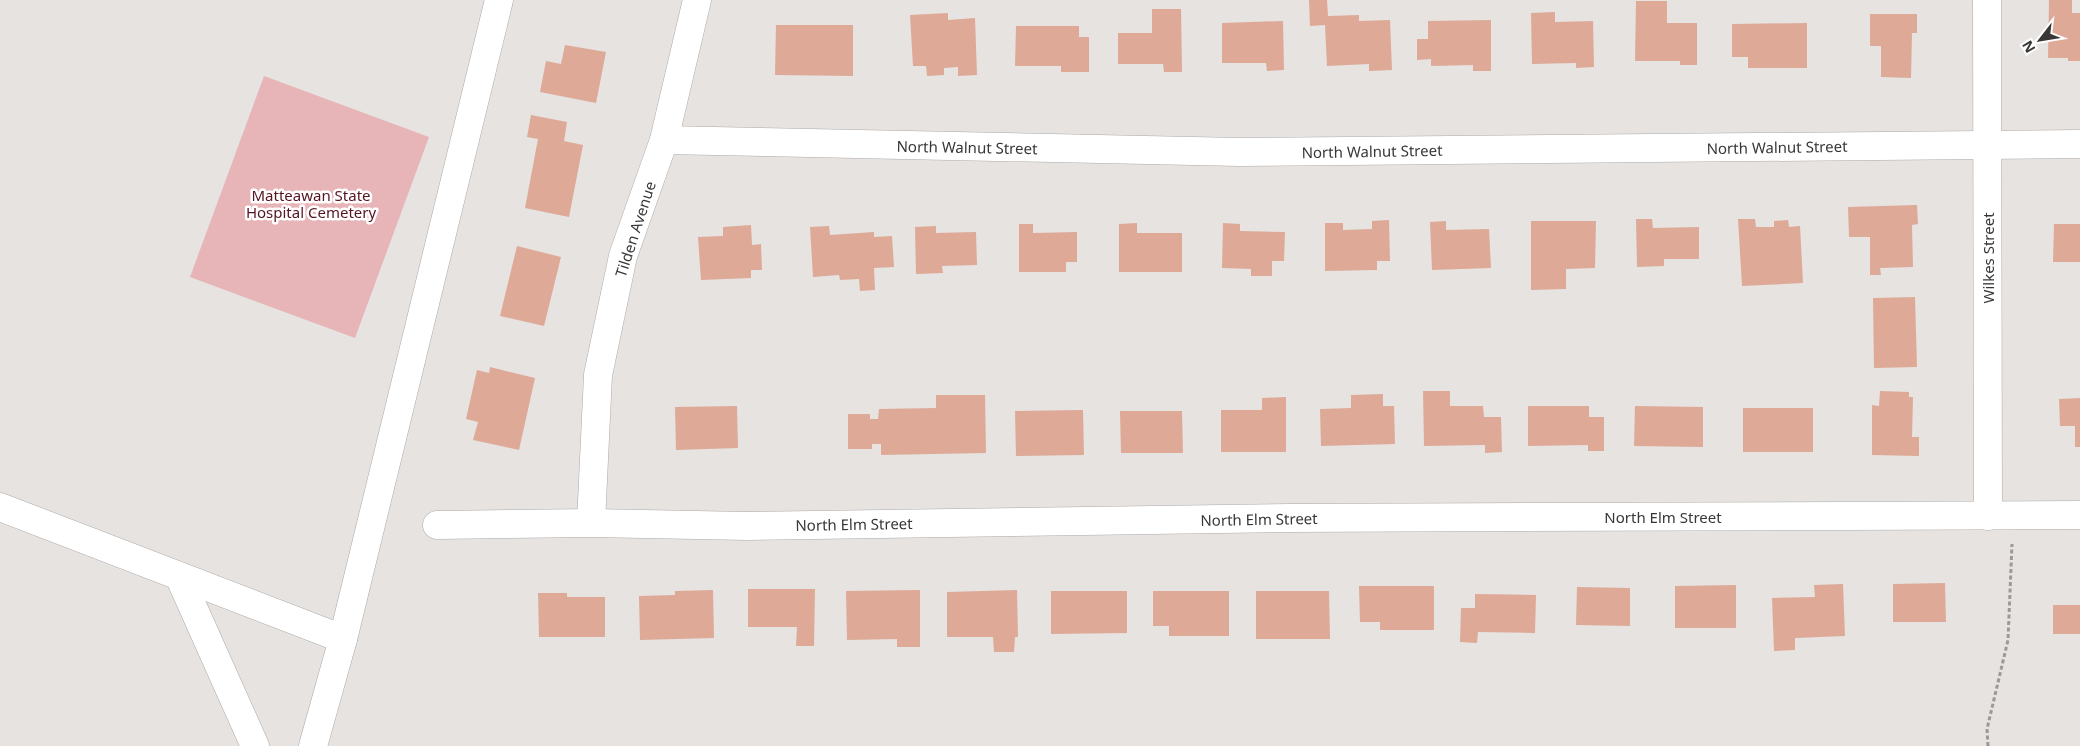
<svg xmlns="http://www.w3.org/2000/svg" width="2080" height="746" font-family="'Noto Sans',sans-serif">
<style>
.green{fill:#e7b5b8}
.building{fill:#dea997}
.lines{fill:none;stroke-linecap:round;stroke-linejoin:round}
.minor-casing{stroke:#adaaa8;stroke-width:29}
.path{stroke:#9c9998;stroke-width:3;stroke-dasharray:4 2.5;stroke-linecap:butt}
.minor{stroke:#fff;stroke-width:28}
.labels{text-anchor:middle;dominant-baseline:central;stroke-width:5;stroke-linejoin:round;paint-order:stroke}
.street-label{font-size:15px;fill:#383736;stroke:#fff}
.park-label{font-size:15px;fill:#561320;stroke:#fff}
</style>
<rect width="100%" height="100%" fill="#e6e3e1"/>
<polygon class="green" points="264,76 429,137 355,338 190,277"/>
<g class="building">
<polygon points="1309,0 1327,0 1328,16 1359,15 1359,21 1390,20 1392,70 1369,71 1369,64 1327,66 1325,25 1310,26"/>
<polygon points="2049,0 2072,0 2072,13 2080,13 2080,61 2068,61 2068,58 2048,58"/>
<polygon points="1636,1 1667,1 1667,23 1697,23 1697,65 1680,65 1680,61 1635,61"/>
<polygon points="1152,9 1181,9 1182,72 1164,72 1163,64 1118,64 1118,33 1152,33"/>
<polygon points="1555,12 1555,22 1593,21 1594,67 1576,68 1576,63 1532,64 1531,13"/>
<polygon points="948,13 948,20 975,18 977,75 958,76 958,67 944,68 944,75 927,76 926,66 913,66 910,15"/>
<polygon points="1870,14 1917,14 1917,33 1912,33 1911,78 1881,77 1881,46 1870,46"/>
<polygon points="1491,20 1491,71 1473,71 1473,65 1431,66 1431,59 1417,60 1417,39 1428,39 1428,21"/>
<polygon points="1283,21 1284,70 1267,71 1266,63 1222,63 1222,23"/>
<polygon points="1807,23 1807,68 1748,68 1748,57 1732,57 1732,24"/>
<polygon points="776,25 853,25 853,76 775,75"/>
<polygon points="1016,26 1079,26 1079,37 1089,37 1089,72 1061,72 1061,66 1015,66"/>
<polygon points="565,45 606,52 596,103 540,92 546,61 561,64"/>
<polygon points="531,115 567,122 564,141 583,145 569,217 525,208 538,139 527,137"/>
<polygon points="1917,205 1918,224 1912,225 1913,267 1880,268 1881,275 1870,275 1870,237 1849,237 1848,207"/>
<polygon points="1636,219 1652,219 1653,228 1699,227 1699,259 1664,259 1664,266 1637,267"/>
<polygon points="1738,219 1755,219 1756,227 1774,227 1774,221 1788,220 1789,227 1800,226 1803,283 1742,286"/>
<polygon points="1389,220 1390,261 1377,261 1377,270 1325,271 1325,223 1343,223 1343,230 1372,229 1372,221"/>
<polygon points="1446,221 1446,230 1489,229 1491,268 1432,270 1430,222"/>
<polygon points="1531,221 1596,221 1595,268 1566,269 1566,289 1531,290"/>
<polygon points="1137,223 1137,233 1182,233 1182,272 1119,272 1119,224"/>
<polygon points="1223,223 1240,224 1240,231 1285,232 1284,261 1272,261 1272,276 1251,276 1251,269 1222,268"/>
<polygon points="1019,224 1033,224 1033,233 1077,232 1077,262 1066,262 1066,272 1019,272"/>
<polygon points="2054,224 2080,224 2080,262 2053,262"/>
<polygon points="751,225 752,245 761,244 762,270 751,270 751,278 701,280 698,237 723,236 723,227"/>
<polygon points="829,226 830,235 874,232 874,237 892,236 894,267 874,268 875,290 860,291 859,279 840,280 839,275 813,277 810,227"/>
<polygon points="936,226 936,233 976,232 977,265 942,266 943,273 916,274 915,227"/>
<polygon points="517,246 561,257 544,326 500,316"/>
<polygon points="1915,297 1917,367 1874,368 1873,298"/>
<polygon points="490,367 535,378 519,450 473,440 478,422 466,419 477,370 489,373"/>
<polygon points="1423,391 1450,391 1450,406 1483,406 1484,417 1501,417 1502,452 1485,453 1485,445 1424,446"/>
<polygon points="1880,391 1909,392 1909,397 1913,397 1912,437 1919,437 1919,456 1872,455 1872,405 1879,406"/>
<polygon points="1383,394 1383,406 1394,406 1395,444 1321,446 1320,409 1351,408 1351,395"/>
<polygon points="936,395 985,395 986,453 881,455 881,444 872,444 872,449 848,449 848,414 870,414 870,419 878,419 879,409 936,408"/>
<polygon points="1286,397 1286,452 1221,452 1221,410 1262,410 1262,398"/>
<polygon points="2080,398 2080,447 2075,447 2075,426 2060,426 2059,399"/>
<polygon points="737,406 738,448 676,450 675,407"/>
<polygon points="1528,406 1589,406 1589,417 1604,417 1604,451 1588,451 1588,445 1528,446"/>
<polygon points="1635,406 1703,407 1703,447 1634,446"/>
<rect x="1743" y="408" width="70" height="44"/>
<polygon points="1083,410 1084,455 1016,456 1015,411"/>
<polygon points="1120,411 1182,411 1183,453 1121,453"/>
<polygon points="1945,583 1946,622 1893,622 1893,584"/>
<polygon points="1843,584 1845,636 1795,638 1795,650 1774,651 1772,598 1815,597 1814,585"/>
<polygon points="1736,585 1736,628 1675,628 1675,586"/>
<polygon points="1359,586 1434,586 1434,630 1380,630 1380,622 1360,622"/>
<polygon points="1577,587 1630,588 1630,626 1576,625"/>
<polygon points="748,589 815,589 814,646 796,646 797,627 748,627"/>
<polygon points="713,590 714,638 640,640 639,596 675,595 675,591"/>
<polygon points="920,590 920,647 897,647 897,639 847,640 846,591"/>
<polygon points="1017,590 1018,637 1015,637 1014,652 994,652 993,637 947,637 947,592"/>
<polygon points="1051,591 1127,591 1127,633 1051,634"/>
<polygon points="1153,591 1229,591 1229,636 1169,636 1169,626 1153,626"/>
<polygon points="1256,591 1329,591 1330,639 1256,639"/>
<polygon points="538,593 567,593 567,597 605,597 605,637 539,637"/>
<polygon points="1475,594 1536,595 1535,633 1478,632 1477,643 1460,642 1461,608 1475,608"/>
<rect x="2053" y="605" width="27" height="29"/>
</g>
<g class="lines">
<defs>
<g id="minor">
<polyline points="1987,0 1988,516"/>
<polyline points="664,140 1240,152 2080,144"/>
<polyline points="0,507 343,639"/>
<polyline points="591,523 598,375 623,256 664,140 697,0"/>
<polyline points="437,525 591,523 748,526 1290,518 2080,515"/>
<polyline points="179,576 255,746"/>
<polyline points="313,746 343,639 499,0"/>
</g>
</defs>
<use href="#minor" class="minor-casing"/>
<polyline class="path" points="1988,746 1987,729 2008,640 2012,544"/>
<use href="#minor" class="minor"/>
</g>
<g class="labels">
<g class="street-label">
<text transform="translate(967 147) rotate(1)">North Walnut Street</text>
<text transform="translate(1777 147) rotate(-1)">North Walnut Street</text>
<text transform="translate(1372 151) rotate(-1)">North Walnut Street</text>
<text transform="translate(635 229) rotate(-72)">Tilden Avenue</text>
<text transform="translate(1988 258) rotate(-90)">Wilkes Street</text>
<text x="1663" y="517">North Elm Street</text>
<text transform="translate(1259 519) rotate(-1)">North Elm Street</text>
<text transform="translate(854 524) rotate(-1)">North Elm Street</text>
</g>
<g class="park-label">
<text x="311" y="195">Matteawan State<tspan x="311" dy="17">Hospital Cemetery</tspan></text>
</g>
</g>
<g transform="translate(2040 40) rotate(239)" stroke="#ffffff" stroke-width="4" paint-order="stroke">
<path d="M0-4L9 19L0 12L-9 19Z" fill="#383736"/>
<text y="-8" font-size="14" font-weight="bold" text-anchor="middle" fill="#383736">N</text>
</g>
</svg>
